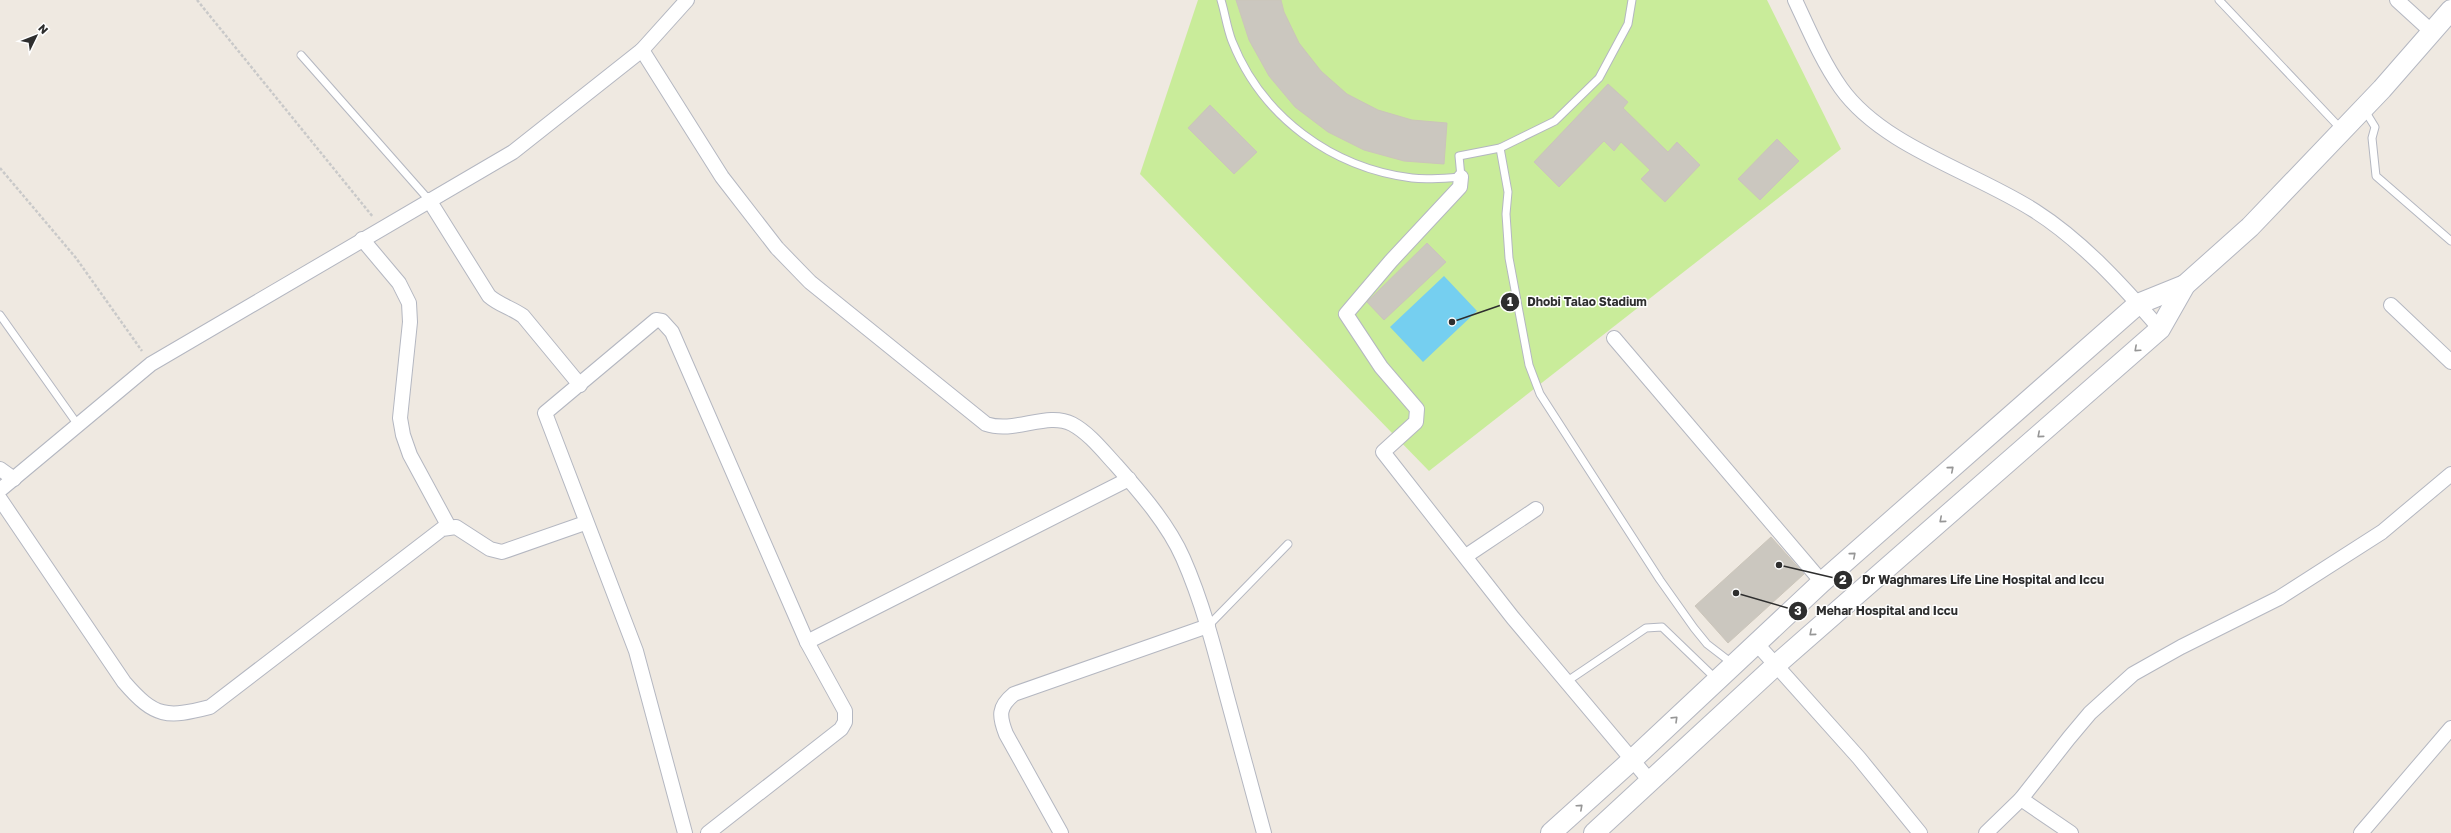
<svg xmlns="http://www.w3.org/2000/svg" width="2451" height="833" font-family="'Golos Text',sans-serif">
<style>
.pitch{fill:#c9ec9a}
.water{fill:#75cff0}
.building{fill:#cbc7bf;stroke:#cbc5ba}
.lines{fill:none;stroke-linecap:round;stroke-linejoin:round}
.lane-casing{stroke:#b4b7c1;stroke-width:9}
.street-casing{stroke:#b4b7c1;stroke-width:16}
.secondary-casing{stroke:#b4b7c1;stroke-width:22}
.path{stroke:#c9c9c9;stroke-width:2.5;stroke-dasharray:3 2;stroke-linecap:butt}
.lane{stroke:#fff;stroke-width:7}
.street{stroke:#fff;stroke-width:14}
.secondary{stroke:#fff;stroke-width:20}
.oneway{stroke:#969696}
.leader{fill:none;stroke:#2e2e2e;stroke-width:1.5}
.callout-dot{fill:#2e2e2e;stroke:#fff;stroke-width:1.5}
.mark-label{font-size:12px;text-anchor:middle;font-weight:bold;fill:#fff}
.callout-label{font-size:12px;text-anchor:middle;font-weight:bold;fill:#2e2e2e;stroke:#fff;stroke-width:3;stroke-linejoin:round;paint-order:stroke}
</style>
<rect width="100%" height="100%" fill="#efe9e1"/>
<polygon class="pitch" points="1198,0 1767,0 1841,149 1429,471 1140,174"/>
<polygon class="water" points="1444,276 1477,311 1423,362 1390,327"/>
<g class="building">
<polygon points="1236,0 1281,0 1284,12 1299,43 1321,71 1347,94 1378,110 1412,120 1447,123 1444,164 1404,161 1364,150 1328,132 1295,107 1269,76 1249,40"/>
<polygon points="1608,84 1628,102 1623,108 1668,152 1677,142 1700,165 1665,202 1641,179 1650,170 1621,142 1614,151 1604,141 1559,187 1534,162"/>
<polygon points="1210,105 1257,152 1234,174 1188,128"/>
<polygon points="1777,139 1799,161 1760,200 1738,179"/>
<polygon points="1427,243 1446,262 1384,320 1367,302"/>
<polygon points="1771,537 1804,574 1728,643 1695,606"/>
</g>
<g class="lines">
<defs>
<g id="lane">
<path d="M1221 0C1225 13 1227 28 1232 41 1262 117 1332 168 1412 178 1428 180 1445 178 1461 177L1459 156 1500 148 1555 121 1599 78 1628 24 1632 0"/>
<polyline points="2219,0 2342,130"/>
<polyline points="301,55 429,200"/>
<polyline points="2364,109 2375,127 2372,138 2376,176 2451,241"/>
<polyline points="1500,148 1508,192 1506,214 1509,258 1529,365 1540,394 1660,580 1694,628 1707,644 1733,664"/>
<polyline points="0,315 78,425"/>
<polyline points="1208,626 1288,544"/>
<polyline points="1566,682 1646,628 1662,627 1716,679"/>
</g>
<g id="street">
<path d="M1795 0C1809 30 1822 61 1841 88 1883 147 1975 172 2035 211 2082 241 2123 286 2160 329"/>
<polyline points="2397,0 2432,32"/>
<path d="M642 50 722 177 777 248 810 282 986 424C1015 434 1047 411 1072 424 1089 433 1103 451 1116 465 1140 492 1168 524 1183 558 1202 601 1214 647 1226 693 1239 740 1251 786 1264 833"/>
<polyline points="1461,177 1460,187 1391,261 1346,314 1381,367 1417,409 1416,422 1383,452 1513,618 1650,781"/>
<path d="M429 200 489 296C499 305 512 308 523 316L580 385"/>
<polyline points="362,239 399,283 409,303 410,322 400,418 403,435 410,455 449,527"/>
<polyline points="2391,305 2451,362"/>
<polyline points="1614,338 1822,582"/>
<polyline points="0,469 14,479"/>
<polyline points="0,490 151,364 513,152 642,50 687,0"/>
<path d="M0 499 124 682C155 718 167 718 210 707L442 529 456 527 490 549 502 552 585 523"/>
<polyline points="1466,556 1536,509"/>
<polyline points="807,642 1129,479"/>
<polyline points="1756,643 1859,758 1920,833"/>
<polyline points="2021,799 2071,833"/>
<polyline points="685,833 636,651 545,413 656,320 662,321 672,332 807,642 845,711 845,722 841,729 708,833"/>
<path d="M1061 833 1006 734C999 716 998 707 1014 694L1208 626"/>
<polyline points="1986,833 2021,799 2069,738 2090,713 2133,674 2181,647 2279,598 2382,532 2451,474"/>
<polyline points="2361,833 2451,728"/>
</g>
<g id="secondary">
<polyline points="1551,833 1632,760 1822,582 2138,304 2185,285"/>
<polyline points="1594,833 1776,665 2160,329 2185,285 2250,227 2382,89 2451,10"/>
</g>
</defs>
<use href="#lane" class="lane-casing"/>
<use href="#street" class="street-casing"/>
<use href="#secondary" class="secondary-casing"/>
<g class="path">
<polyline points="197,0 373,217"/>
<polyline points="0,168 76,258 142,351"/>
</g>
<use href="#lane" class="lane"/>
<use href="#street" class="street"/>
<use href="#secondary" class="secondary"/>
</g>
<defs><path id="oneway-chevron" d="M-2-3.5L2.5 0L-2 3.5" fill="none" stroke-width="1.6" stroke-linecap="round" stroke-linejoin="round"/></defs>
<g class="oneway">
<use href="#oneway-chevron" transform="translate(2137 349) rotate(138)"/>
<use href="#oneway-chevron" transform="translate(2040 435) rotate(139)"/>
<use href="#oneway-chevron" transform="translate(1951 469) rotate(-41)"/>
<use href="#oneway-chevron" transform="translate(1942 520) rotate(139)"/>
<use href="#oneway-chevron" transform="translate(1853 555) rotate(-41)"/>
<use href="#oneway-chevron" transform="translate(1812 633) rotate(139)"/>
<use href="#oneway-chevron" transform="translate(1675 719) rotate(-44)"/>
<use href="#oneway-chevron" transform="translate(1580 807) rotate(-42)"/>
</g>
<path class="leader" d="M1452 322L1510 302M1779 565L1843 580M1736 593L1798 611"/>
<g class="callout-dot">
<circle cx="1452" cy="322" r="4"/>
<circle cx="1779" cy="565" r="4"/>
<circle cx="1736" cy="593" r="4"/>
<circle cx="1510" cy="302" r="10"/>
<circle cx="1843" cy="580" r="10"/>
<circle cx="1798" cy="611" r="10"/>
</g>
<g class="mark-label">
<text x="1510" y="306">1</text>
<text x="1843" y="584">2</text>
<text x="1798" y="615">3</text>
</g>
<g class="callout-label">
<text x="1587" y="306">Dhobi Talao Stadium</text>
<text x="1983" y="584">Dr Waghmares Life Line Hospital and Iccu</text>
<text x="1887" y="615">Mehar Hospital and Iccu</text>
</g>
<g transform="translate(36 36) rotate(47)" stroke="#ffffff" stroke-width="3" paint-order="stroke">
<path d="M0-3L7 15L0 10L-7 15Z" fill="#2e2e2e"/>
<text y="-6" font-size="11" font-weight="bold" text-anchor="middle" fill="#2e2e2e">N</text>
</g>
</svg>
